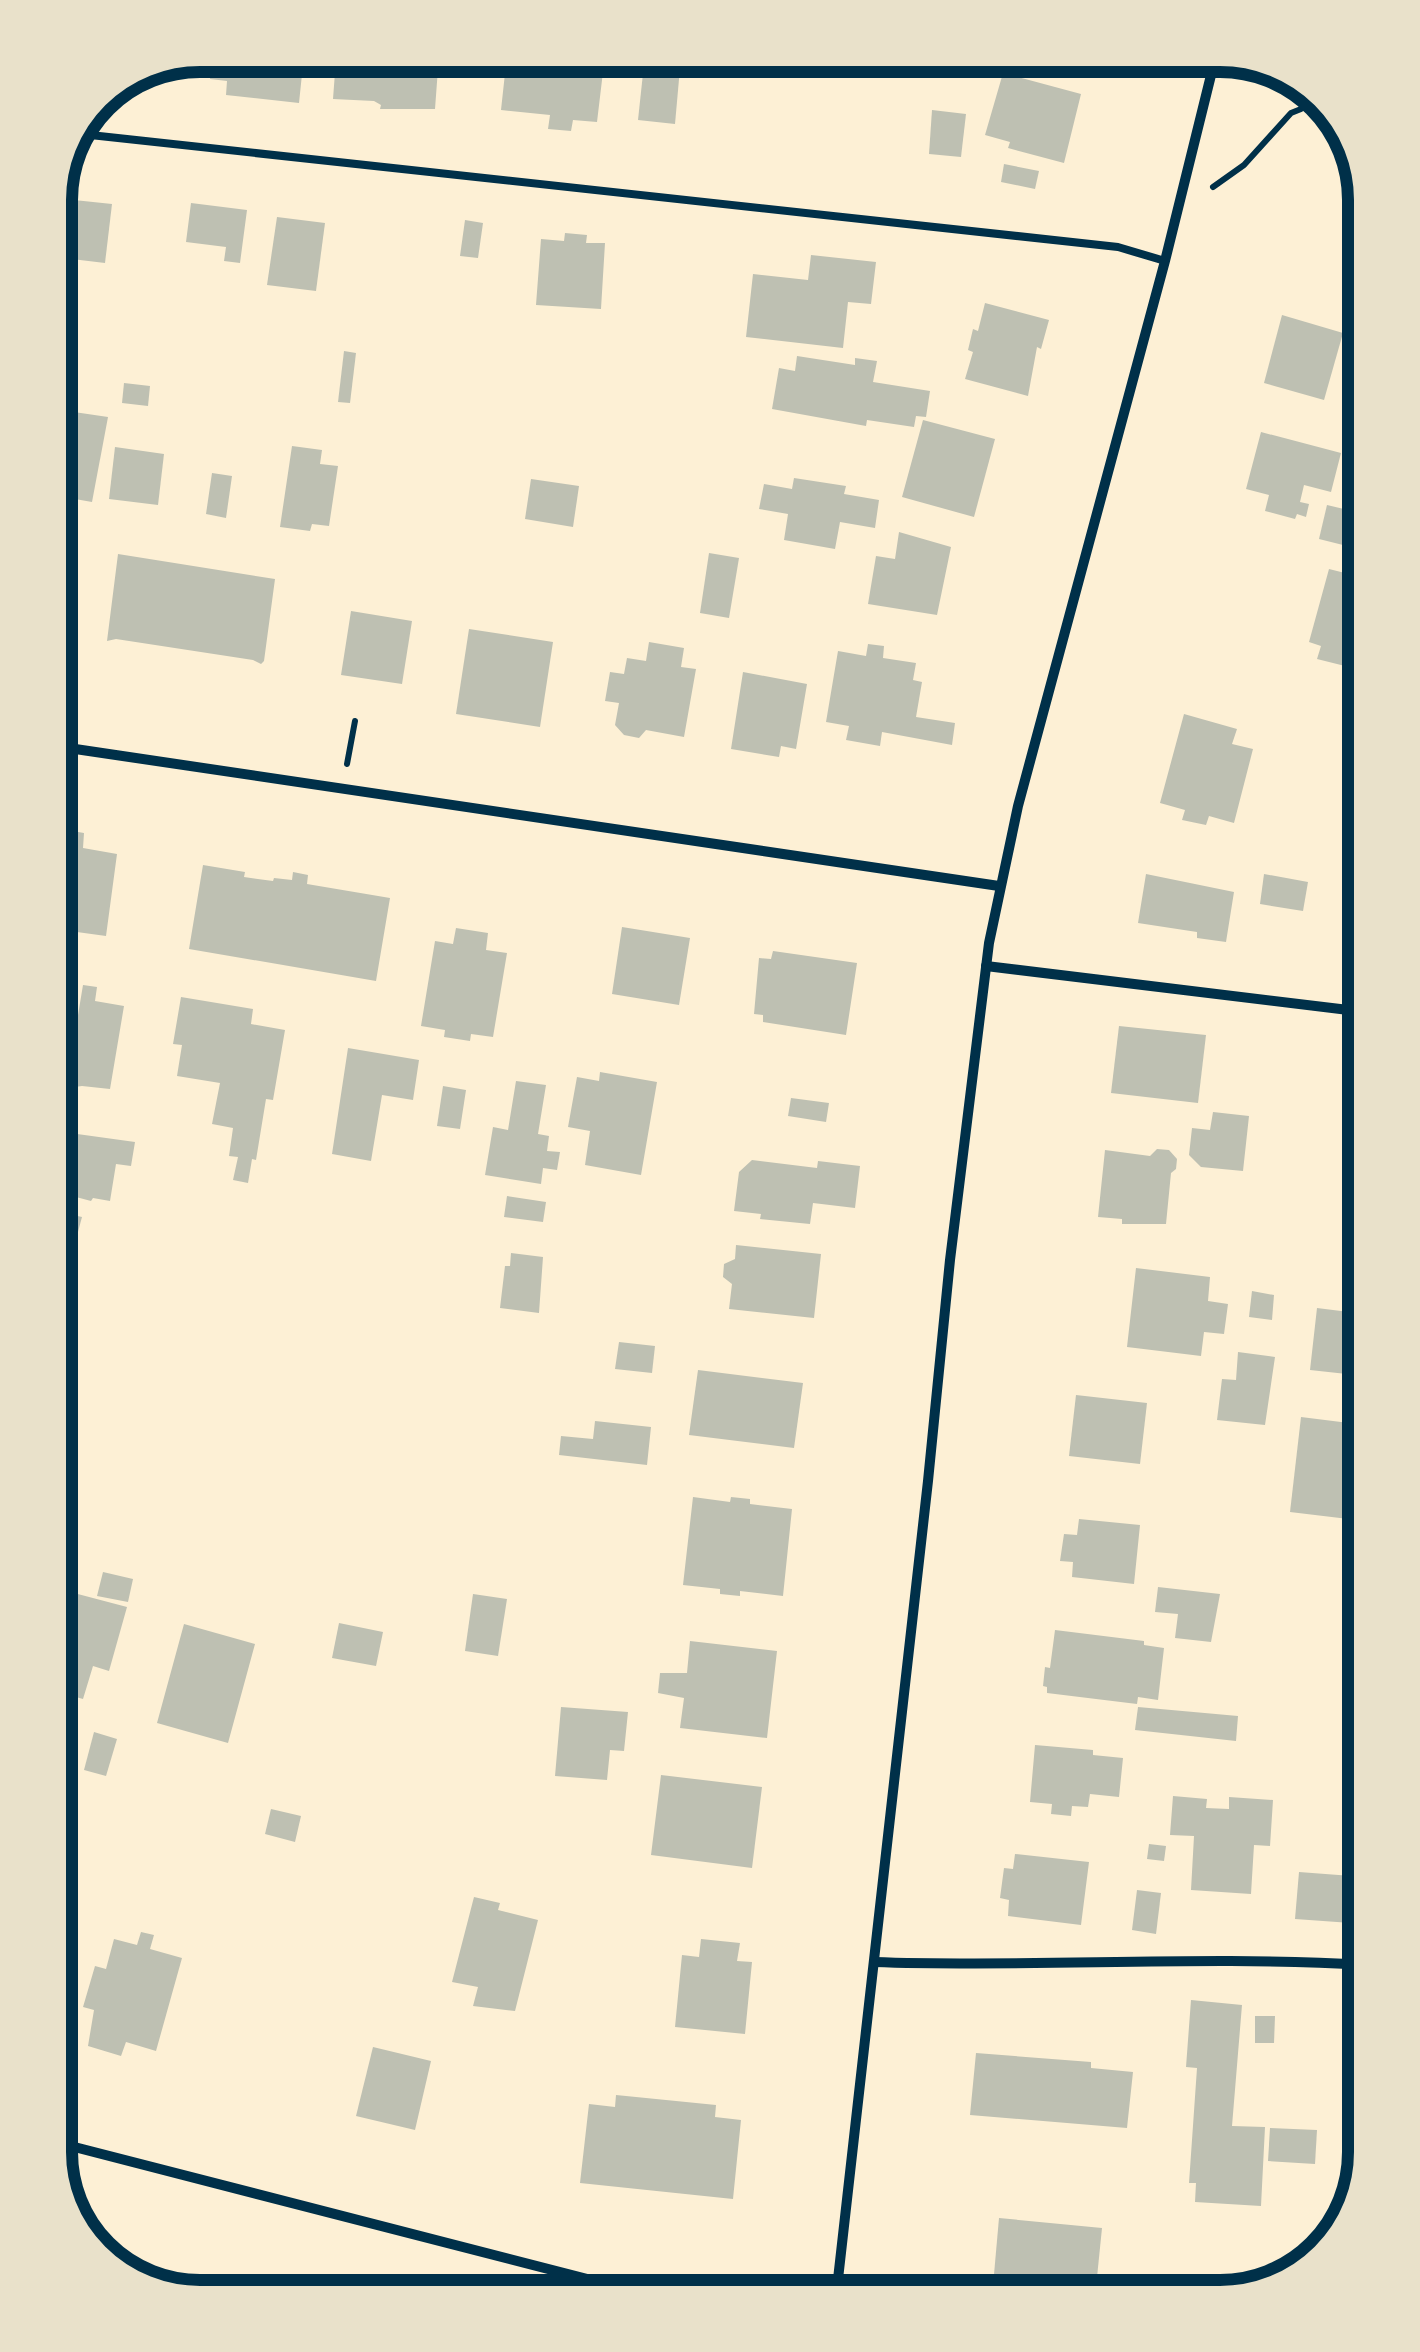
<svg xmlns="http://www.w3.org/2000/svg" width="1420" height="2352" font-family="Lato,sans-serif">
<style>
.building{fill:#bec0b2}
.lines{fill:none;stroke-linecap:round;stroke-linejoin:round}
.path{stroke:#003049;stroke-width:6}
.service{stroke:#003049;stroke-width:8}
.minor{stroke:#003049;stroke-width:10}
.rim{fill:none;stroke:#003049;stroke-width:12}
</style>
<rect width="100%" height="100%" fill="#fdf0d5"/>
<g class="building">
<polygon points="213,55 304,55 299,103 226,95 227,81 210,79"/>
<polygon points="379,55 439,55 435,109 380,109 381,105 374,101 333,99 336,59 378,62"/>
<polygon points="507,55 605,55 597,122 573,120 571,131 548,129 550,115 501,110"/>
<polygon points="711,55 773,55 771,78 709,70"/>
<polygon points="644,64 680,68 675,124 638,120"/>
<polygon points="1003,73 1081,94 1064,163 1008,148 1010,142 985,135"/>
<polygon points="932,110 966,114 961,157 929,154"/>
<polygon points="1004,164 1039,171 1035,189 1001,182"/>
<polygon points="55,198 112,204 105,263 55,257"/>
<polygon points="191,203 247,210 240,263 224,261 226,247 186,242"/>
<polygon points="277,217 325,223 316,291 267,285"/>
<polygon points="465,220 483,223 478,258 460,256"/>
<polygon points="565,233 587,235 586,243 605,243 601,309 536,305 541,239 564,241"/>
<polygon points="811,255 876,262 871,304 848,302 843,348 746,337 753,274 808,280"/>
<polygon points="985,303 1049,320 1041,349 1037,347 1028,396 965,379 973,352 968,350 973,329 978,331"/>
<polygon points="1282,315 1343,333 1324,400 1264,383"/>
<polygon points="344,351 356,353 350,403 338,402"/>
<polygon points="797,356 855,365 855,358 877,361 873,382 930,391 926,417 916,416 914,427 867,420 866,426 772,409 779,368 795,371"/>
<polygon points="124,383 150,386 148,406 122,403"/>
<polygon points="74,412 108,417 92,502 58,496"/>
<polygon points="923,420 995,439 974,517 902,497"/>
<polygon points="1261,432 1341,453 1331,492 1304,485 1300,502 1309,504 1306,517 1297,514 1295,519 1265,511 1269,495 1246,489"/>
<polygon points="292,446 322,450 320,464 338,466 329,526 312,524 310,531 280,527"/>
<polygon points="115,447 164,454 158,505 109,499"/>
<polygon points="212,473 232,476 226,518 206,514"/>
<polygon points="794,478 846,486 844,494 879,500 875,528 840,522 835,549 784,540 788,514 759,509 764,484 792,489"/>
<polygon points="531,479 579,486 573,527 525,519"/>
<polygon points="1327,505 1365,514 1363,550 1319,539"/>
<polygon points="899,532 951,547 937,615 868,604 876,556 895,559"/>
<polygon points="709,553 739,558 729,618 700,613"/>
<polygon points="118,554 275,579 264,661 261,664 253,660 116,639 107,641"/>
<polygon points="1329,569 1365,578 1365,656 1352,653 1349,667 1317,659 1321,646 1309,642"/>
<polygon points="351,611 412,621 402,684 341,675"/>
<polygon points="469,629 553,642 540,727 456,714"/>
<polygon points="649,642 684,648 681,667 696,669 684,737 646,730 639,738 624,735 615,725 619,703 605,701 610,672 624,674 627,658 646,661"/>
<polygon points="868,644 884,646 883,658 916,663 913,680 922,682 916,717 955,723 952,745 882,732 880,746 846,740 849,726 826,722 838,651 866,656"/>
<polygon points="743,672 807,684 796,749 781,746 779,757 731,749"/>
<polygon points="1184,714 1237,729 1232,744 1253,749 1234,823 1209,816 1206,825 1182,820 1185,810 1160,803"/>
<polygon points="55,828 84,833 83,848 117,854 106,936 55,929"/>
<polygon points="203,865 245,872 244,877 273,881 274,878 292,880 293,872 308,875 307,884 390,898 376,981 189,949"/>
<polygon points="1146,874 1234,892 1226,942 1197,938 1197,932 1138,923"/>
<polygon points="1264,874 1308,882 1303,911 1260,904"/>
<polygon points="622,927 690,938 679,1005 612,994"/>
<polygon points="456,928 488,933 486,950 507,953 493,1037 471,1034 470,1041 444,1037 445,1030 421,1026 435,941 453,944"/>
<polygon points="773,951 857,963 846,1035 763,1022 763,1015 754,1014 759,958 771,959"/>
<polygon points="83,985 97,987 95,1001 124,1006 110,1089 82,1086 68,1088 62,1078 69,1069"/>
<polygon points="181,997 253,1009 251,1024 285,1030 273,1100 266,1099 256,1160 252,1159 248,1183 233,1180 238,1157 229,1156 233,1128 212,1124 220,1083 177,1076 182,1045 173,1044"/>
<polygon points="1119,1026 1206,1035 1198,1103 1111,1093"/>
<polygon points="348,1048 419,1060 413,1100 382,1095 371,1161 332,1154"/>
<polygon points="600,1072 657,1082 641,1175 585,1165 590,1131 568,1127 577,1077 599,1081"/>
<polygon points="516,1081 546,1085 538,1134 549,1136 547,1151 560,1152 557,1170 543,1168 541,1184 485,1175 493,1127 508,1130"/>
<polygon points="443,1086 466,1090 460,1129 437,1126"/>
<polygon points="791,1098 829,1103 826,1122 788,1116"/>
<polygon points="1213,1112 1249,1116 1243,1171 1201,1167 1189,1155 1192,1128 1210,1130"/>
<polygon points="70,1133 135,1142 131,1166 116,1164 110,1201 93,1198 91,1201 61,1193"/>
<polygon points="1157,1149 1169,1150 1177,1159 1176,1169 1171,1173 1166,1224 1122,1224 1122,1219 1098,1217 1105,1150 1150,1156"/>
<polygon points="752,1160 817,1168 818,1161 860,1166 855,1208 813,1203 810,1224 760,1219 761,1214 734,1211 739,1172"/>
<polygon points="507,1196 546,1202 543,1222 504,1217"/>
<polygon points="55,1211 82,1217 75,1243 55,1239"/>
<polygon points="736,1245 821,1254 814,1318 729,1309 732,1284 723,1277 724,1264 735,1259"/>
<polygon points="511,1253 543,1257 539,1313 500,1308 505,1266 510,1266"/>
<polygon points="1136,1268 1210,1277 1208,1301 1228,1304 1224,1334 1204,1332 1201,1356 1127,1347"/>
<polygon points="1252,1291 1274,1295 1272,1320 1249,1317"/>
<polygon points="1357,1302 1365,1303 1365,1376 1310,1370 1317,1308 1349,1312"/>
<polygon points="619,1342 655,1346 652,1373 615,1369"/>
<polygon points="1238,1352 1275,1357 1265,1425 1217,1420 1222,1379 1236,1380"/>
<polygon points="698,1370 803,1383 794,1448 689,1435"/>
<polygon points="1076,1395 1147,1403 1140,1464 1069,1456"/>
<polygon points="1301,1417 1365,1425 1365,1521 1290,1512"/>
<polygon points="595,1421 651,1427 647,1465 559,1455 561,1436 593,1439"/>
<polygon points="693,1497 730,1502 731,1497 750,1499 750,1504 792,1509 783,1596 740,1591 740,1596 720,1594 720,1589 683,1585"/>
<polygon points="1079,1519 1140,1525 1134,1584 1072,1577 1073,1562 1060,1561 1064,1534 1077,1535"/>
<polygon points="103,1572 133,1579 128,1602 97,1596"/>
<polygon points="1158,1587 1220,1594 1211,1642 1175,1638 1178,1614 1155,1612"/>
<polygon points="55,1588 127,1607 109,1671 93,1666 83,1699 55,1691"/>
<polygon points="473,1594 507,1599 498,1656 465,1651"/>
<polygon points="339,1623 383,1632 376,1666 332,1658"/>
<polygon points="184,1624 255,1644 228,1743 157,1723"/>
<polygon points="1055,1630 1144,1641 1144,1645 1164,1648 1158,1700 1138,1697 1137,1704 1047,1693 1047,1687 1043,1686 1045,1667 1050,1668"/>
<polygon points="690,1641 777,1651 767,1738 680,1728 684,1698 658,1693 660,1673 687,1673"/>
<polygon points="561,1707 628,1712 624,1751 610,1750 607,1780 555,1776"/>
<polygon points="1138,1707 1238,1716 1236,1741 1135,1730"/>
<polygon points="94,1732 117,1739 106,1776 84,1770"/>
<polygon points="1035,1745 1093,1750 1093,1755 1123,1758 1119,1797 1090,1794 1088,1807 1072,1806 1071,1816 1051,1814 1052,1804 1030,1802"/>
<polygon points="661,1775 762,1787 752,1868 651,1855"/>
<polygon points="1173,1796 1207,1799 1206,1808 1229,1809 1229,1797 1273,1800 1270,1846 1254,1845 1251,1894 1191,1890 1194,1836 1170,1835"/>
<polygon points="271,1809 301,1816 295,1842 265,1834"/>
<polygon points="1149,1844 1166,1846 1164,1861 1147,1859"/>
<polygon points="1015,1854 1089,1862 1081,1925 1008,1916 1009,1900 1000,1898 1004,1868 1013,1869"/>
<polygon points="1299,1872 1365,1877 1365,1924 1295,1919"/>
<polygon points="1137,1890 1161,1893 1156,1934 1132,1930"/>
<polygon points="474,1897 500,1903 498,1910 538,1920 515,2011 473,2006 478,1987 452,1982"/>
<polygon points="141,1932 154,1935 150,1949 182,1958 156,2051 126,2042 121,2056 88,2046 94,2010 83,2007 95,1966 106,1969 114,1939 137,1945"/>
<polygon points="701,1939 740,1943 737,1961 752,1962 745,2034 675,2027 682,1955 699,1957"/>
<polygon points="1191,2000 1242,2005 1232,2126 1265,2127 1261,2206 1195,2202 1196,2183 1189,2183 1197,2068 1186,2067"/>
<polygon points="1255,2016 1275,2016 1274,2043 1255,2043"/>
<polygon points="373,2047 431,2061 415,2130 356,2116"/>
<polygon points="976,2053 1091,2062 1091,2068 1133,2072 1127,2128 970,2115"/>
<polygon points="616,2095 716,2105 715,2117 741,2120 733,2199 580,2183 589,2104 615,2107"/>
<polygon points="1270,2128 1317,2130 1315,2164 1268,2161"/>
<polygon points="999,2218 1102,2228 1095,2297 992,2297"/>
</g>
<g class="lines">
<g class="path">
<polyline points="1213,187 1244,165 1291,113 1301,109"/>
<polyline points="347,764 355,721"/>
</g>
<polyline class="service" points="81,134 1118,247 1165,261"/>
<g class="minor">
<polyline points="55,746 999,886"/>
<polyline points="986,966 1365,1012"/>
<path d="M874 1962C1038 1968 1201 1955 1365 1965"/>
<polyline points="55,2142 657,2297"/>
<polyline points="836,2297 928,1481 950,1260 989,943 1018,806 1165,261 1216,55"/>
</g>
</g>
<path d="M0 0H1420V2352H0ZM200 72H1220A128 128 0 0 1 1348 200V2152A128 128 0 0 1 1220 2280H200A128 128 0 0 1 72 2152V200A128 128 0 0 1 200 72Z" fill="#e9e1ca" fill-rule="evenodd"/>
<path class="rim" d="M200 72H1220A128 128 0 0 1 1348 200V2152A128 128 0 0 1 1220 2280H200A128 128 0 0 1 72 2152V200A128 128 0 0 1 200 72Z"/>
</svg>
